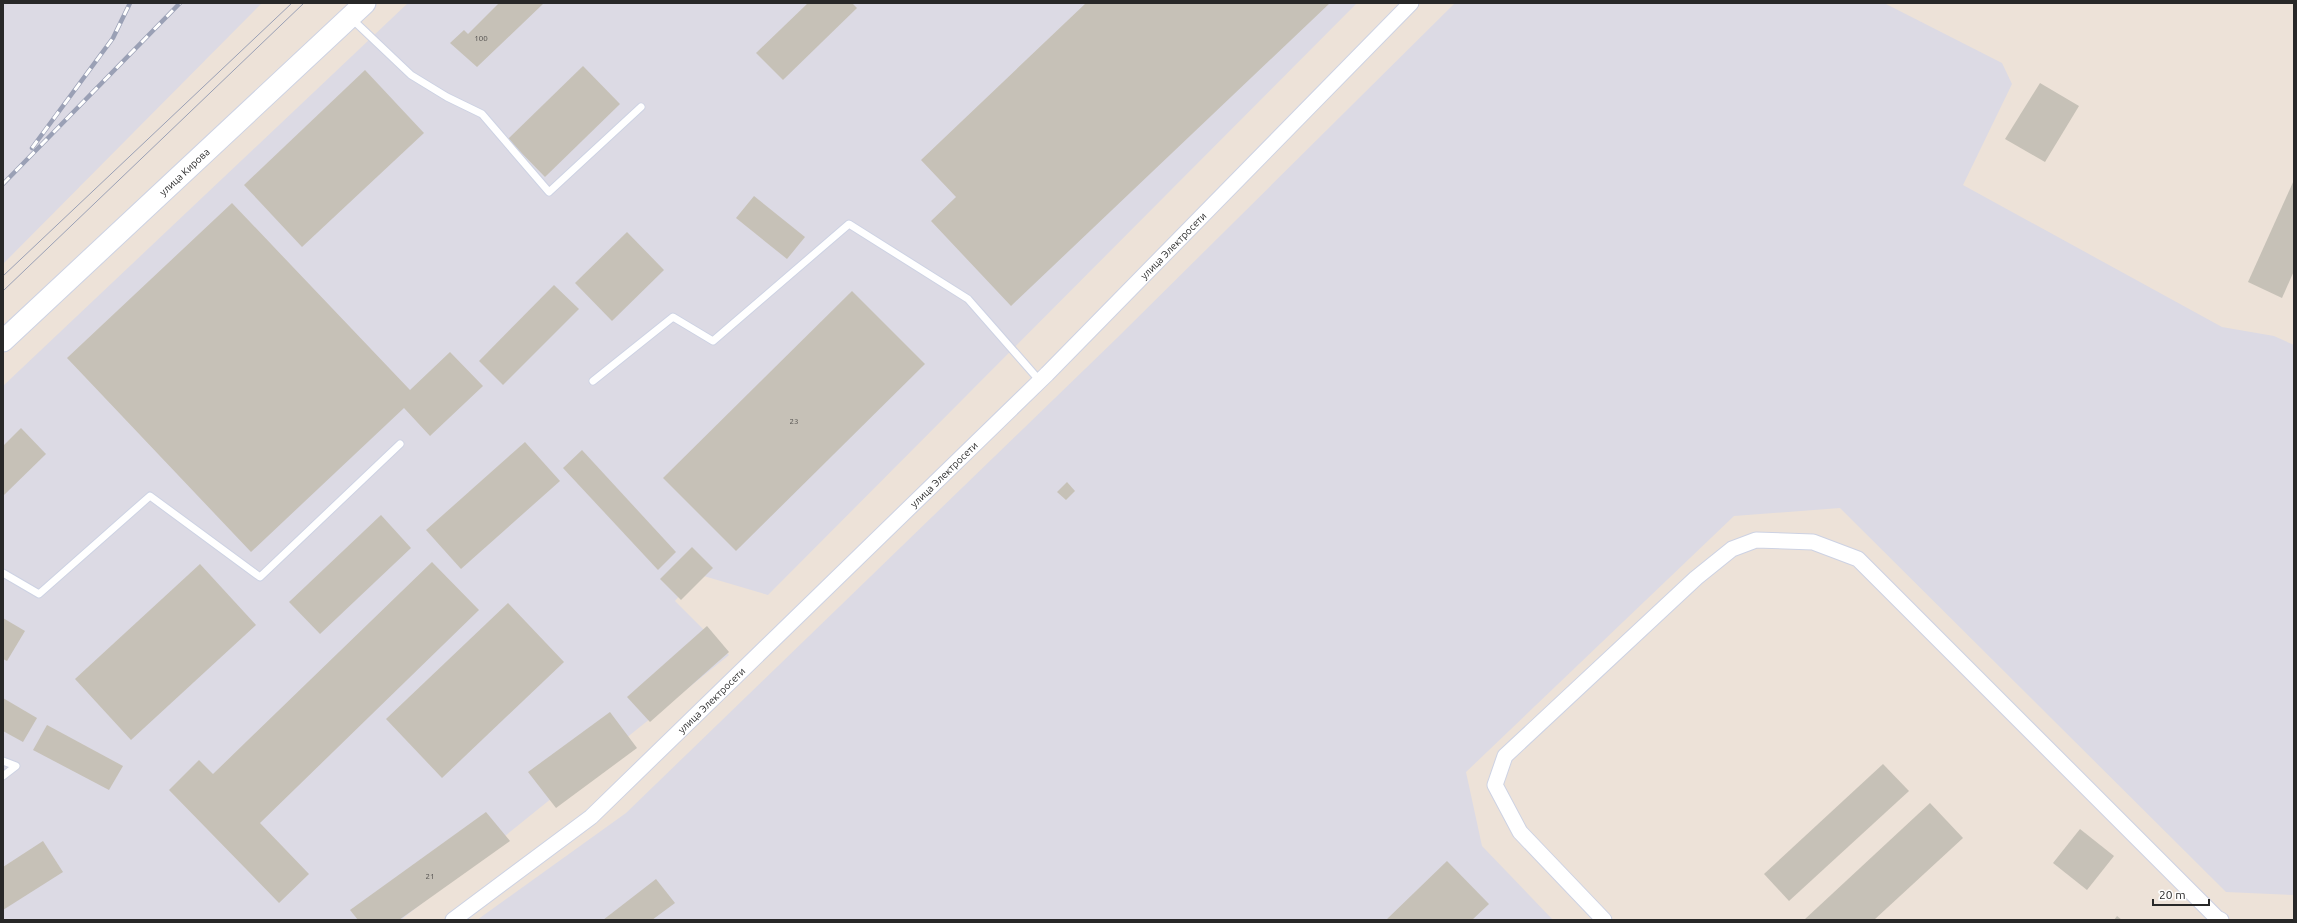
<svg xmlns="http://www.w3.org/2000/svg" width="2297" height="923" font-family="Ubuntu,sans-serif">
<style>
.industrial{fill:#dcdae4}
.building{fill:#c6c1b7}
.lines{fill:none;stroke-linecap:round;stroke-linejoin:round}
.service-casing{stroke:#cdd2e3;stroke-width:9}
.minor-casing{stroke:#cdd2e3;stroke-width:17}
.secondary-casing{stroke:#cdd2e3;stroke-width:23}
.service{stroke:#fff;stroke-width:7}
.minor{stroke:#fff;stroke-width:15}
.secondary{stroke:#fff;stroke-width:21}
.tram{stroke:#9aa0b5;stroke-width:1}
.rail-casing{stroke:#9aa0b5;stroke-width:4.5}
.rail{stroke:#fff;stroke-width:3;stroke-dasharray:9;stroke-linecap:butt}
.labels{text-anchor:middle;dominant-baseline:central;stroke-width:3.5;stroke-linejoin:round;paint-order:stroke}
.number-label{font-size:8px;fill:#504e4c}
.street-label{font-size:10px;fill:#282828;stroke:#fff}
</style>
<rect width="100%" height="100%" fill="#ede2d8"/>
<g class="industrial">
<polygon points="3,3 262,3 3,264"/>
<polygon points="408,3 1357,3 768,595 697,574 675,601 729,655 401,920 3,920 3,386"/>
<polygon points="1455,3 1884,3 2002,63 2012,84 1963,185 2222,327 2274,336 2294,345 2294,895 2226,892 1840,508 1734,516 1466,772 1482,846 1553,920 477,920 626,813 1117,338"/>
</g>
<g class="building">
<polygon points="499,3 544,3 477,67 450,43 464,30 468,34"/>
<polygon points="808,3 852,3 857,8 783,80 756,53"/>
<polygon points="1086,3 1330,3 1011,306 931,221 956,197 921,160"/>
<polygon points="583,66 620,104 545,177 508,139"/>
<polygon points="365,70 424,133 302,247 244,185"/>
<polygon points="2040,83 2079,106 2045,162 2005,139"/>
<polygon points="2294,180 2294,271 2282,298 2248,282"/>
<polygon points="754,196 805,237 787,259 736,218"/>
<polygon points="232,203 410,390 450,352 483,386 430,436 404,408 251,552 67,358"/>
<polygon points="627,232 664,270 612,321 575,283"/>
<polygon points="554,285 579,309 503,385 479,361"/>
<polygon points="852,291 925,364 736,551 663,478"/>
<polygon points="21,428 46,454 3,496 3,446"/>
<polygon points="525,442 560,481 461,569 426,530"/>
<polygon points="582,450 676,552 658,570 563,468"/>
<polygon points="1067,482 1075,491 1066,500 1057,492"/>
<polygon points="381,515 411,548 320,634 289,602"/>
<polygon points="692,547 713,568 681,600 660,579"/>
<polygon points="432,562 479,610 260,823 309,874 279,903 169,790 199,760 213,774"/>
<polygon points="200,564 256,625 131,740 75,679"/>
<polygon points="508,603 564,662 442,778 386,719"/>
<polygon points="3,618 25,631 7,661 3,659"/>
<polygon points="707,626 729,652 650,722 627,697"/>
<polygon points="3,698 37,718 23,742 3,731"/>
<polygon points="610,712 637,748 556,808 528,772"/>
<polygon points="47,725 123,766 109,790 33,750"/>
<polygon points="1883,764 1909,791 1789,901 1764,874"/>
<polygon points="1930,803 1963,838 1874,920 1804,920"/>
<polygon points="486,812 510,841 399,920 358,920 350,910"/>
<polygon points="2080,829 2114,856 2087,890 2053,863"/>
<polygon points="43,841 63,872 3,910 3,867"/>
<polygon points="1447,861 1489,904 1472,920 1386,920"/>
<polygon points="656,879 675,903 652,920 603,920"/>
<polygon points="2117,916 2122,920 2114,920"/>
</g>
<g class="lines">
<defs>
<g id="service">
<polyline points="352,19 411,75 447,97 482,114 549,192 641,107"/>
<polyline points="593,381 673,317 713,341 849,224 968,299 1040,381"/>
<polyline points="3,573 39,594 150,496 260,577 400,444"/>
<polyline points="3,761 16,766 3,776"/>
</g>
<g id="minor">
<path id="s1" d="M453 920 591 817 1047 374 1411 3"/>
<polyline points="1604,920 1520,832 1495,785 1505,756 1696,578 1732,549 1756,540 1813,542 1858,559 2217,918 2221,920"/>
</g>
<g id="secondary">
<path id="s2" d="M3 341 365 3"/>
</g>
</defs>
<use href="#service" class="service-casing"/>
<use href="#minor" class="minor-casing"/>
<use href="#secondary" class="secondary-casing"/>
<use href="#service" class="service"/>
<use href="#minor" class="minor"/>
<use href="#secondary" class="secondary"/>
<g class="tram">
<polyline points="3,276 292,3"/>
<polyline points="3,291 304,3"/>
</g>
<defs>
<g id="rail">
<polyline points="32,148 113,38 130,3"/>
<polyline points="3,184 180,3"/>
</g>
</defs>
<use href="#rail" class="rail-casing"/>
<use href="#rail" class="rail"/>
</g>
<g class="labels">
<g class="number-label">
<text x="481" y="38">100</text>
<text x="794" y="421">23</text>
<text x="430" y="876">21</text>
</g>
<g class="street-label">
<text stroke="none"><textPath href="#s2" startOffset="248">улица Кирова</textPath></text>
<text stroke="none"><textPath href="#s1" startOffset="988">улица Электросети</textPath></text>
<text stroke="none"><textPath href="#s1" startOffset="664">улица Электросети</textPath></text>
<text stroke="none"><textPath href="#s1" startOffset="340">улица Электросети</textPath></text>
</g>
</g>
<rect width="2297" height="923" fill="none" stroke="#282828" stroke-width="8"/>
<path d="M2153 899v6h56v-6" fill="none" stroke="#282828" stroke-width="2"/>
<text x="2159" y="899" font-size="12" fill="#282828" stroke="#ffffff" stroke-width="3" paint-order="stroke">20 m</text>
</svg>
